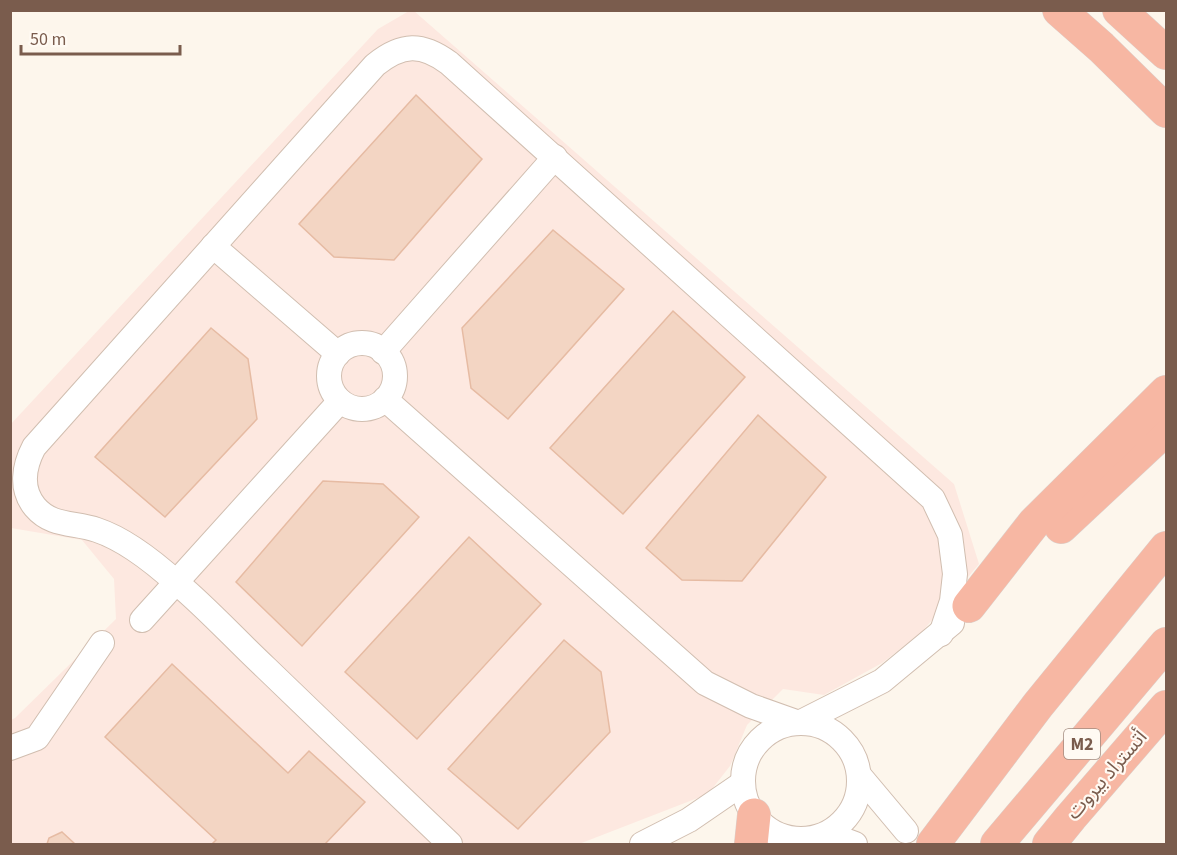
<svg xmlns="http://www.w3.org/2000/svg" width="1177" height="855" font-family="'Source Sans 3','Noto Sans Arabic',sans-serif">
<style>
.commercial{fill:#fde8e0}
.building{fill:#f3d5c3;stroke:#e6bba3;stroke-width:1.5}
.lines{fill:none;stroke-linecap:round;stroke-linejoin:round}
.minor-casing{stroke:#d1beb0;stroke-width:26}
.motorway-casing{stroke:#dad1cd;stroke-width:34}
.minor{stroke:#fff;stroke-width:24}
.motorway{stroke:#f7b7a3;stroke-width:33}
.labels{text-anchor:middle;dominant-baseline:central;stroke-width:4.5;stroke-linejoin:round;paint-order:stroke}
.shield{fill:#fffaf3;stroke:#a28b7f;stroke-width:1.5}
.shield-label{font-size:18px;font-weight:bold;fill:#7a5c4d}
.street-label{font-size:20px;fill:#7a5c4d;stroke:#fffaf3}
</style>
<rect width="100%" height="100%" fill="#fdf6ec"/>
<polygon class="commercial" points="409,11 414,11 954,484 979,564 921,633 882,663 824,695 783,689 747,725 730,766 708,794 579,844 11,844 11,720 15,718 116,619 114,579 82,540 11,528 10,425 378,29"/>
<g class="building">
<polygon points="416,95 482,159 394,260 334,257 299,224"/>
<polygon points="553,230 624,289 508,419 471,388 462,328"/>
<polygon points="673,311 745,377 623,514 550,448"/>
<polygon points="211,328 248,359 257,419 165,517 95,457"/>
<polygon points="758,415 826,477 742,581 682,580 646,548"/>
<polygon points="323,481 383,484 419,517 302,646 236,582"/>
<polygon points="469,537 541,604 417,739 345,672"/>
<polygon points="564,640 601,672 610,732 518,829 448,769"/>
<polygon points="172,664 288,773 309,751 365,802 325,844 212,844 216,840 105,737"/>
<polygon points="62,832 75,844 47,844 49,838"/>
</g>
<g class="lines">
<defs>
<g id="minor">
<polyline points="213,246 338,354"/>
<circle cx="362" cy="376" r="33"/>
<polyline points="383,352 555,157"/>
<polyline points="385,399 705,683 751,706 799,723 882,681 952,623"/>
<polyline points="142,620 340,401"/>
<circle cx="801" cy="781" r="58"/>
<polyline points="10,748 37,738 102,643"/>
<polyline points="859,775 906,831"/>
<polyline points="816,840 847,841 855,844"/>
<path d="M450 844C389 786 327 727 266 668 236 640 208 609 177 583 156 564 124 539 97 530 74 522 52 527 35 507 20 489 24 466 34 447L375 65C402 43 422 43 449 63L933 499 950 535 955 574 952 601 941 634"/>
<polyline points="642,844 689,820 743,783"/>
</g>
<g id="motorway">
<polyline points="1059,10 1101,47 1166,111"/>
<polyline points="1119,10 1166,53"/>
<polyline points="1061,527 1166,429"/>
<polyline points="969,606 1034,523 1166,392"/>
<polyline points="751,844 754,815"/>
<polyline points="933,844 1038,705 1166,548"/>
<polyline points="997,844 1166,644"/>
<polyline points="1049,844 1071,817 1166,707"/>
</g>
</defs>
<use href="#minor" class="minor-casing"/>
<use href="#motorway" class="motorway-casing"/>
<use href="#minor" class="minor"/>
<use href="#motorway" class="motorway"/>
</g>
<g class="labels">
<rect class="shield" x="1064" y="729" width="36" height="30" rx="4.5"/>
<g class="shield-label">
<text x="1082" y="744">M2</text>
</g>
<g class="street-label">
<text transform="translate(1107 775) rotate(-49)">أتستراد بيروت</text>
</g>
</g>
<rect width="1177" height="855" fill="none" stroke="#7a5c4d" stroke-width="24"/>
<path d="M21 45v9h159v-9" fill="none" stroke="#7a5c4d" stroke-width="3"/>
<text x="30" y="45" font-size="18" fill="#7a5c4d" stroke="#fffaf3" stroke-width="4.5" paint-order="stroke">50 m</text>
</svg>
